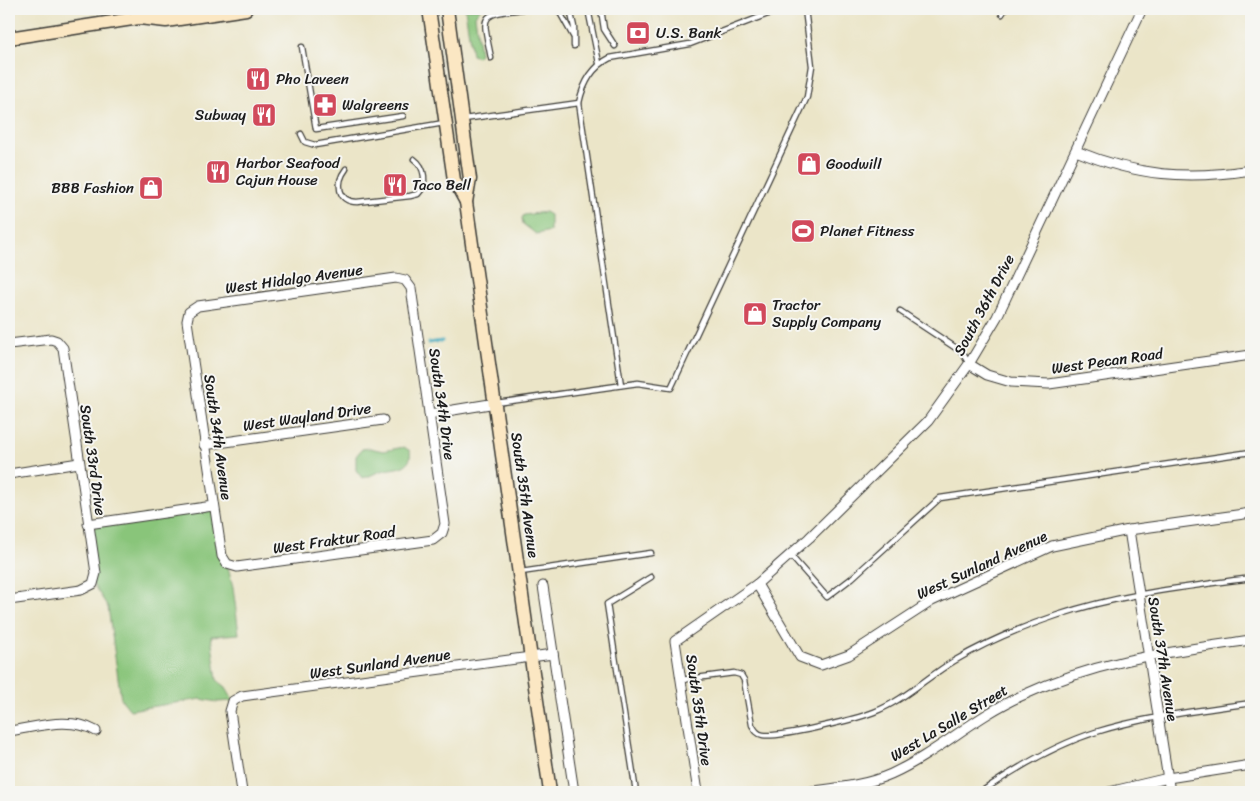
<svg xmlns="http://www.w3.org/2000/svg" width="1260" height="801" font-family="Sriracha,sans-serif">
<style>
.green{fill:#89c57a;stroke:#52704b}
.lines{fill:none;stroke-linecap:round;stroke-linejoin:round}
.stream{stroke:#3faabf;stroke-width:3}
.lane-casing{stroke:#3b3a36;stroke-width:7}
.street-casing{stroke:#3b3a36;stroke-width:11}
.secondary-casing{stroke:#3b3a36;stroke-width:15}
.lane{stroke:#fff;stroke-width:4.5}
.street{stroke:#fff;stroke-width:9}
.secondary{stroke:#fbe7c3;stroke-width:12}
.labels{text-anchor:middle;dominant-baseline:central;stroke-width:4;stroke-linejoin:round;paint-order:stroke}
.poi-label{font-size:15px;fill:#1c1c1c;stroke:#f6f6f2;text-anchor:start}
.street-label{font-size:15px;fill:#1c1c1c;stroke:#f6f6f2}
</style>
<rect width="100%" height="100%" fill="#f6f6f2"/>
<filter id="ink" filterUnits="userSpaceOnUse"><feTurbulence type="fractalNoise" baseFrequency=".02" numOctaves="2"/><feDisplacementMap in="SourceGraphic" scale="10" xChannelSelector="R" yChannelSelector="G"/><feConvolveMatrix kernelMatrix="1 2 1 2 8 2 1 2 1" color-interpolation-filters="sRGB"/></filter>
<filter id="wash" filterUnits="userSpaceOnUse"><feTurbulence type="fractalNoise" baseFrequency=".0096" numOctaves="4" result="noise"/><feDisplacementMap in="SourceGraphic" scale="20" xChannelSelector="R" yChannelSelector="G"/><feGaussianBlur stdDeviation="1.12" result="paint"/><feColorMatrix in="noise" values="0 0 0 0 0 0 0 0 0 0 0 0 0 0 0 0 0 1.4 0 .05"/><feComposite in="paint" operator="in"/></filter>
<g filter="url(#wash)">
<rect width="100%" height="100%" fill="#ebe5c8"/>
<g class="green">
<polygon points="465,9 481,9 475,15 480,54 477,57 472,55"/>
<polygon points="545,212 550,215 550,231 536,234 523,224 522,218 524,215"/>
<path d="M404 447 410 451C413 470 394 467 381 471 374 473 370 477 362 478L356 470V456L362 449 370 448 383 451Z"/>
<polygon points="213,506 233,587 239,634 211,636 217,680 226,687 233,701 217,702 201,699 130,710 121,699 108,607 93,584 88,524"/>
</g>
<g class="lines">
<polyline class="stream" points="429,343 442,341"/>
</g>
</g>
<g filter="url(#ink)">
<g class="lines">
<defs>
<g id="lane">
<polyline points="558,9 573,36"/>
<polyline points="570,9 574,27 574,46"/>
<polyline points="588,9 599,63"/>
<polyline points="601,9 604,29 615,46"/>
<polyline points="1002,14 1005,9"/>
<polyline points="302,47 316,129 403,116"/>
<path d="M491 58C483 15 477 15 522 9"/>
<polyline points="464,119 579,103"/>
<polyline points="301,134 305,142 315,145 444,123"/>
<path d="M346 169C336 182 337 202 357 202L410 196 418 194C428 184 425 167 414 159"/>
<polyline points="900,311 962,352 969,364"/>
<path d="M621 385 579 103C583 84 592 67 610 58L690 44 768 14 801 9"/>
<polyline points="496,403 638,383 671,388 807,97 812,66 805,9"/>
<polyline points="790,555 827,597 852,578 940,498 1251,452"/>
<polyline points="521,572 651,553"/>
<path d="M681 680 734 673 741 675 744 680 752 725C755 730 757 734 763 735 779 738 857 719 874 712 903 701 927 677 954 661 986 642 1022 627 1058 615 1120 594 1186 587 1251 578"/>
<polyline points="636,792 607,604 651,577"/>
<path d="M981 792C1016 768 1055 745 1096 732 1147 716 1199 711 1251 703"/>
</g>
<g id="street">
<path d="M1076 151C1137 176 1187 180 1251 170"/>
<polygon points="396,278 405,280 411,288 445,524 442,533 433,540 237,567 227,564 222,556 187,321 189,312 198,306"/>
<polyline points="9,344 51,339 57,341 63,348 96,573 93,584 81,590 9,600"/>
<polyline points="969,364 987,375 1011,382 1049,384 1251,355"/>
<polyline points="429,414 496,403"/>
<polyline points="204,445 383,420"/>
<polyline points="9,474 79,463"/>
<polyline points="88,524 213,506"/>
<polyline points="1129,530 1170,792"/>
<polyline points="757,584 800,657 821,665 849,655 932,601 1052,546 1129,530 1251,513"/>
<polyline points="543,586 574,792"/>
<path d="M9 731C38 727 69 716 96 731"/>
<polyline points="242,792 230,711 233,701 242,696 553,654"/>
<polyline points="698,792 675,641 757,584 809,538 928,421 969,364 997,317 1142,9"/>
<path d="M806 792C835 788 864 786 891 774 937 753 974 717 1021 696 1098 660 1168 652 1251 640"/>
<polyline points="1109,792 1168,778 1251,765"/>
</g>
<g id="secondary">
<polyline points="429,9 454,180 466,202"/>
<polyline points="447,9 470,179 466,202 550,792"/>
<polyline points="139,18 156,9"/>
<polyline points="9,38 139,18 166,21 246,9"/>
</g>
</defs>
<use href="#lane" class="lane-casing"/>
<use href="#street" class="street-casing"/>
<use href="#secondary" class="secondary-casing"/>
<use href="#lane" class="lane"/>
<use href="#street" class="street"/>
<use href="#secondary" class="secondary"/>
</g>
</g>
<defs>
<symbol id="bank-square" viewBox="-11 -11 22 22"><rect x="-9" y="-9" width="18" height="18" rx="4" fill="#d1495b" stroke="#f6f6f2"/><path d="M-6-4H6V4H-6ZM0-2.3a2.3 2.3 0 1 0 0 4.6a2.3 2.3 0 1 0 0-4.6Z" fill="#fff"/></symbol>
<symbol id="restaurant-square" viewBox="-11 -11 22 22"><rect x="-9" y="-9" width="18" height="18" rx="4" fill="#d1495b" stroke="#f6f6f2"/><path d="M-5-6h1v4h1v-4h1v4h1v-4h1v5L-1.5 .5V6h-2V.5L-5-1ZM5-6V6H3V1.5H1.5Q1.5-4 5-6Z" fill="#fff"/></symbol>
<symbol id="pharmacy-square" viewBox="-11 -11 22 22"><rect x="-9" y="-9" width="18" height="18" rx="4" fill="#d1495b" stroke="#f6f6f2"/><path d="M-2-6h4v4h4v4h-4v4h-4v-4h-4v-4h4Z" fill="#fff"/></symbol>
<symbol id="shop-square" viewBox="-11 -11 22 22"><rect x="-9" y="-9" width="18" height="18" rx="4" fill="#d1495b" stroke="#f6f6f2"/><path d="M-5-2.5h2.3a2.7 3.5 0 0 1 5.4 0H5L5.5 6h-11ZM-1.5-2.5h3a1.5 2.3 0 0 0-3 0Z" fill="#fff"/></symbol>
<symbol id="stadium-square" viewBox="-11 -11 22 22"><rect x="-9" y="-9" width="18" height="18" rx="4" fill="#d1495b" stroke="#f6f6f2"/><path d="M0-5a6.5 5 0 1 0 0 10a6.5 5 0 1 0 0-10ZM-3.5-1.8h7v3.6h-7Z" fill="#fff"/></symbol>
</defs>
<g fill-rule="evenodd">
<use href="#bank-square" x="624" y="19" width="28" height="28"/>
<use href="#restaurant-square" x="244" y="65" width="28" height="28"/>
<use href="#pharmacy-square" x="311" y="91" width="28" height="28"/>
<use href="#restaurant-square" x="250" y="101" width="28" height="28"/>
<use href="#shop-square" x="795" y="150" width="28" height="28"/>
<use href="#restaurant-square" x="204" y="158" width="28" height="28"/>
<use href="#restaurant-square" x="381" y="171" width="28" height="28"/>
<use href="#shop-square" x="137" y="174" width="28" height="28"/>
<use href="#stadium-square" x="789" y="217" width="28" height="28"/>
<use href="#shop-square" x="741" y="300" width="28" height="28"/>
</g>
<g class="labels">
<g class="poi-label">
<text x="656" y="33">U.S. Bank</text>
<text x="276" y="79">Pho Laveen</text>
<text x="342" y="105">Walgreens</text>
<text x="246" y="115" text-anchor="end">Subway</text>
<text x="236" y="163">Harbor Seafood<tspan x="236" dy="17">Cajun House</tspan></text>
<text x="826" y="164">Goodwill</text>
<text x="412" y="185">Taco Bell</text>
<text x="134" y="188" text-anchor="end">BBB Fashion</text>
<text x="820" y="231">Planet Fitness</text>
<text x="772" y="305">Tractor<tspan x="772" dy="17">Supply Company</tspan></text>
</g>
<g class="street-label">
<text transform="translate(294 279) rotate(-8)">West Hidalgo Avenue</text>
<text transform="translate(984 305) rotate(-62)">South 36th Drive</text>
<text transform="translate(1107 361) rotate(-8)">West Pecan Road</text>
<text transform="translate(442 404) rotate(82)">South 34th Drive</text>
<text transform="translate(307 417) rotate(-8)">West Wayland Drive</text>
<text transform="translate(218 437) rotate(82)">South 34th Avenue</text>
<text transform="translate(93 460) rotate(82)">South 33rd Drive</text>
<text transform="translate(525 495) rotate(82)">South 35th Avenue</text>
<text transform="translate(334 540) rotate(-8)">West Fraktur Road</text>
<text transform="translate(982 565) rotate(-25)">West Sunland Avenue</text>
<text transform="translate(1163 659) rotate(81)">South 37th Avenue</text>
<text transform="translate(380 664) rotate(-8)">West Sunland Avenue</text>
<text transform="translate(699 710) rotate(82)">South 35th Drive</text>
<text transform="translate(949 723) rotate(-31)">West La Salle Street</text>
</g>
</g>
<rect width="1260" height="801" fill="none" stroke="#f6f6f2" stroke-width="30"/>
</svg>
